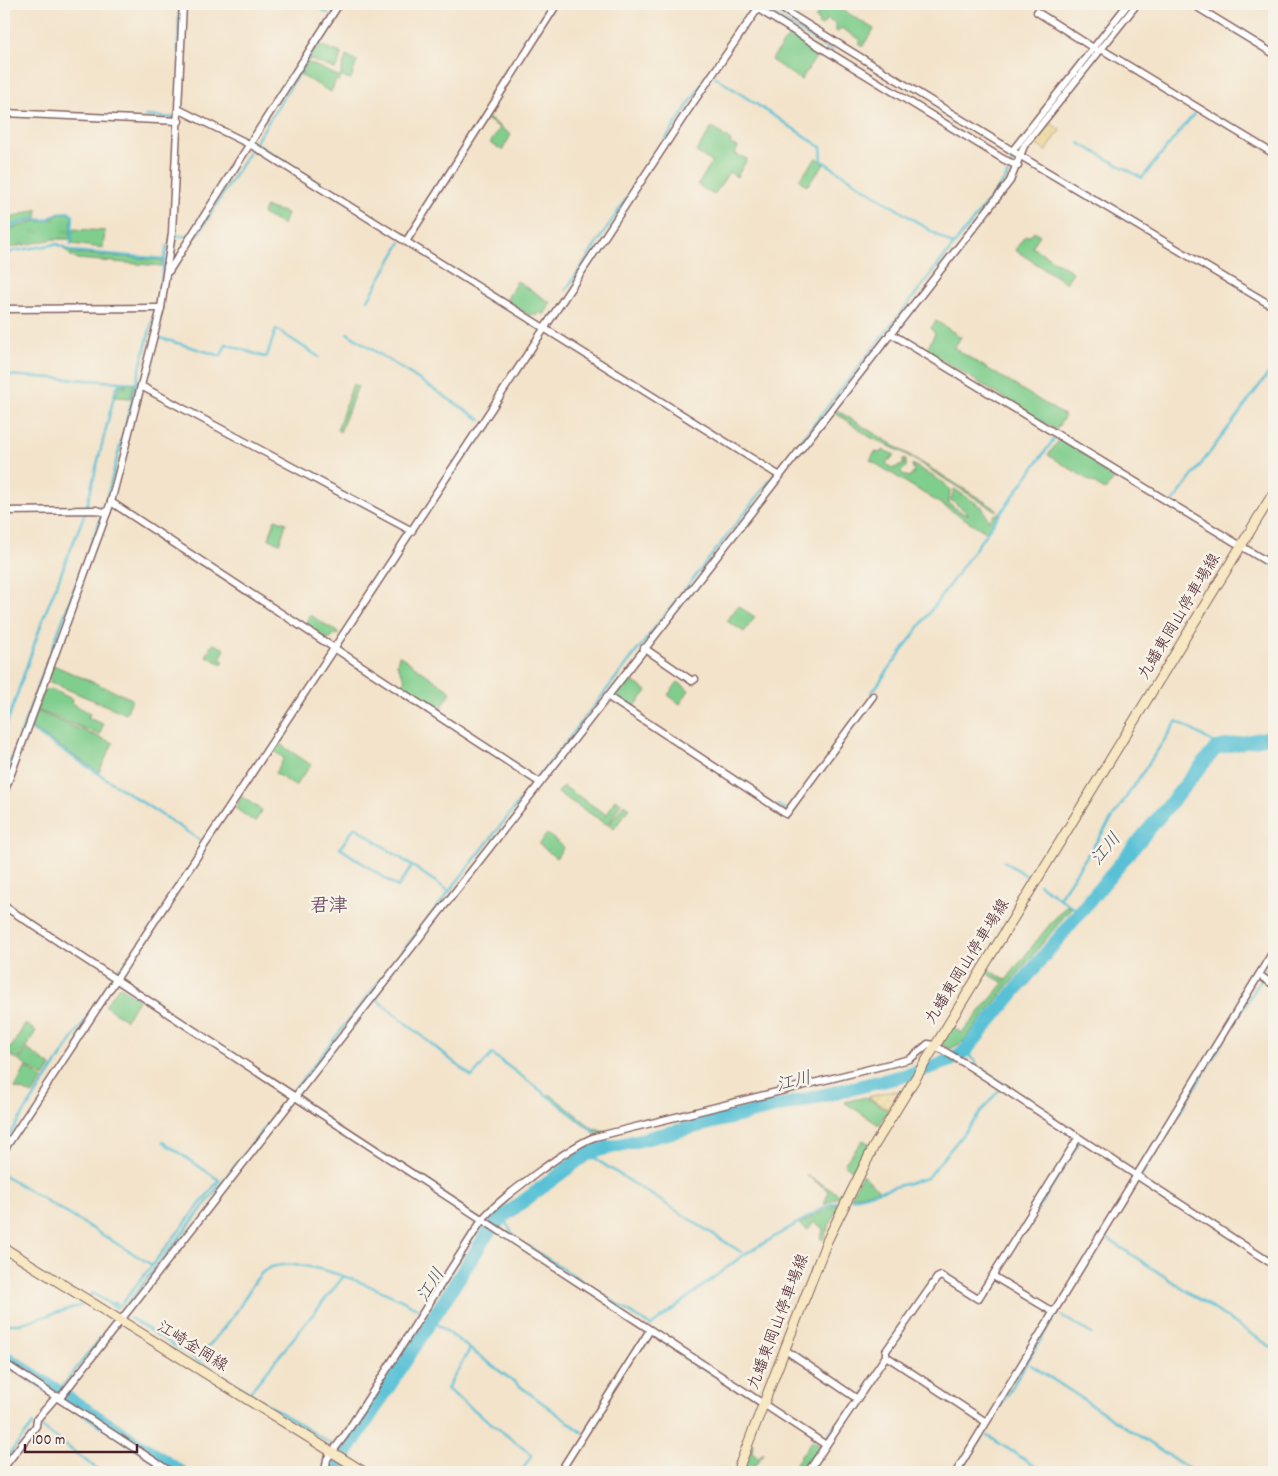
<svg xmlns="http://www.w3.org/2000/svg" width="1278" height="1476" font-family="Dekko,'Klee One',sans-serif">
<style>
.grass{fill:#80ce8d;stroke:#65765c;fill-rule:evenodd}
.sand{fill:url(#sand-dots);stroke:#9c7c64}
.cemetery{fill:url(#cemetery-stones);stroke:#65765c}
.park{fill:url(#park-tufts);stroke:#65765c}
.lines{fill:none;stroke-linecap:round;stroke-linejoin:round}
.stream{stroke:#59c1d6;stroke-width:2.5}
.river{stroke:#59c1d6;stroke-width:14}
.street-casing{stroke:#856463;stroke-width:9}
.secondary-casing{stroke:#856463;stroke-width:11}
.street{stroke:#fff;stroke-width:6}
.secondary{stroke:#f7e8c3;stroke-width:9}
.labels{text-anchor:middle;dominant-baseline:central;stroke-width:5;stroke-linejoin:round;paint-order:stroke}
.street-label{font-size:16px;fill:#4a1f2b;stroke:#f7f3e8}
.water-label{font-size:18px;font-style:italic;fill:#4e505e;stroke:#f7f3e8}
.quarter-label{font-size:19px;font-weight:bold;fill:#72536e;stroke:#f7f3e8}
</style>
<defs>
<pattern id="sand-dots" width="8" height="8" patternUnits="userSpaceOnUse" patternTransform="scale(1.25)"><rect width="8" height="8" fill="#eeda9e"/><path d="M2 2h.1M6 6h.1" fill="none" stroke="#cebb88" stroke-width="1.8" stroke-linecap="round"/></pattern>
<pattern id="cemetery-stones" width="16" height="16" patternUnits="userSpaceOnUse" patternTransform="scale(1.25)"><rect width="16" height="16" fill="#80ce8d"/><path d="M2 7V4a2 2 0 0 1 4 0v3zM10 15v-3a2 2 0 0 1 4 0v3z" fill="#70b07a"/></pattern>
<pattern id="park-tufts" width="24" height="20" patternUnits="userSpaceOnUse" patternTransform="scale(1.25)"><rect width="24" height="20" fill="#80ce8d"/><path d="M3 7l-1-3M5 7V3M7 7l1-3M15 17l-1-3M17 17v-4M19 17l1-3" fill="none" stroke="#70b07a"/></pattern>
</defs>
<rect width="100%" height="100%" fill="#f7f3e8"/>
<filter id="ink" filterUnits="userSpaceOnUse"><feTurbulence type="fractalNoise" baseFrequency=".02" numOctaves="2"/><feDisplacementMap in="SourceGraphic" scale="10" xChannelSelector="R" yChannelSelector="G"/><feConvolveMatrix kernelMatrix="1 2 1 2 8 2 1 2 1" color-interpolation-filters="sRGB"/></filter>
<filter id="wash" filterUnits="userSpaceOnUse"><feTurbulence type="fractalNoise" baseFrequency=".0096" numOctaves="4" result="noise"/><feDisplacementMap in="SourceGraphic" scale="20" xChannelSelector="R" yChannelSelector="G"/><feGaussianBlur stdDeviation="1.12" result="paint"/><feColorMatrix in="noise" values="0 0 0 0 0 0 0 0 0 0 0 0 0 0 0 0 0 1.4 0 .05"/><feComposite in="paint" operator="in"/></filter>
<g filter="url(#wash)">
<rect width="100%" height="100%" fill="#f3e3ca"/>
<g class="grass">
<polygon points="824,4 833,4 874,29 862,47 859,44 861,40 841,28 838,32 834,30 837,25 827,19 822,26 818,24 819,20 815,18"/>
<polygon points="791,33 820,51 801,80 771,60"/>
<polygon points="319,45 341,53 338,66 335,69 309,59"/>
<polygon points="346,56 357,61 351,79 342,77 339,81 336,80 331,92 300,75 308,62 340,77"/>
<polygon points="487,117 511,135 502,150 490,143 500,128 486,119"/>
<polygon points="712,127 731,141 730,144 738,147 735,154 747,159 737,177 729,172 714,195 698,185 712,162 696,152"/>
<polygon points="817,157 824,164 807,186 799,180"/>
<polygon points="266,207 287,213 283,225 262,214"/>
<polygon points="37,209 37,219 4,228 4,220"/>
<polygon points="73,229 105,231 103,248 72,244"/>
<polygon points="1034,231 1040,235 1032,247 1073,272 1066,283 1015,250 1025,236 1030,236"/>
<polygon points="62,247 73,253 163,260 162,266 77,259 72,257"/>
<polygon points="517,281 551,303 544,315 539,312 536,316 533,314 531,316 506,301"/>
<polygon points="936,321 961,337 954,348 1065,416 1056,430 926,350 935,334 931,328"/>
<polygon points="353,384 358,386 340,432 337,430"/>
<polygon points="835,409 998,510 994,510 902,452 870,437 833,411"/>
<polygon points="1060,439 1118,474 1105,490 1048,455"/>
<polygon points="883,450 895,455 886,463 890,467 895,468 903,465 903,459 906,460 906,467 901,472 905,476 910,477 914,472 912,464 944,483 950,490 949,504 963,513 969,514 951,500 954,489 982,507 989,521 993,516 1000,512 986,532 870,460 875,452 879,453"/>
<polygon points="275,519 286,523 280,543 269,539"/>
<polygon points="738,606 755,617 744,632 727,621"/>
<polygon points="310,615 339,633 338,635 335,634 328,640 306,626"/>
<polygon points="214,644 225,649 220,659 224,661 222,664 206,656 211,646"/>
<polygon points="399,655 451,692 438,713 401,688 405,679 397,665"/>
<polygon points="53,665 132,699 126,714 50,682 51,678 48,676"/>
<polygon points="626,677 647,691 633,708 611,694"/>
<polygon points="678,682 689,690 680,704 668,695"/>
<polygon points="51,689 72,699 71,703 90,713 88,718 103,724 100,735 37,710 44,690"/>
<polygon points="36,711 113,743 99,772 30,727"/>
<polygon points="277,742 311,765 295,786 275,773 284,758 272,750"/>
<polygon points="563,786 607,815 615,799 621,803 608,825 558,793"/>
<polygon points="242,797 262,810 255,822 235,808"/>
<polygon points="624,804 629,808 614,829 609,825"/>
<polygon points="547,834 564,847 556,858 539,844"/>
<path d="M1067 905 1071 908 963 1042 950 1049 941 1043 986 968 1006 980C1026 955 1045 928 1067 905ZM986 973 1004 983 962 1033 954 1028 955 1025Z"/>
<polygon points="119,986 139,999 126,1020 105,1006"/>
<polygon points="25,1024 36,1031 18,1060 4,1051 4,1046 11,1048"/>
<polygon points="27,1049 51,1066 44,1077 19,1061"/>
<polygon points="26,1067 43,1079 33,1094 15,1088"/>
<polygon points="550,1094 594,1129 605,1132 596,1134 547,1096"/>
<polygon points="866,1097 888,1111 879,1125 844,1102"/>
<polygon points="863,1140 870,1144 842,1195 824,1204 829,1191 806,1175 840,1195 853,1171 844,1164"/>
<polygon points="862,1174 879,1190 851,1197"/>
<polygon points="839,1204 823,1240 820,1238 824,1229 814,1222 808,1230 799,1224 832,1206"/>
<polygon points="812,1440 821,1446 821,1449 805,1472 790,1472"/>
<polygon points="753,1443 752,1452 758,1457 764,1453 750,1472 741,1472"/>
</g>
<g class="sand">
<polygon points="1047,121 1060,130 1046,151 1031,141"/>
<polygon points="893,1091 899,1092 889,1110 868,1097"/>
</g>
<polygon class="cemetery" points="121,383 134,384 131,398 115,397"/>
<polygon class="park" points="68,213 72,216 70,239 54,239 4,249 4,231 35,221 46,221 60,214"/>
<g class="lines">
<g class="stream">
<polyline points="311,4 328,13"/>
<polyline points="757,4 832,51"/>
<polyline points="178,51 179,4"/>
<polyline points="4,73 9,48 6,4"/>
<polyline points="715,77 821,147 822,161 953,245"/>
<polyline points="145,116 176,118"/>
<polyline points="255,143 406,238"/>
<polyline points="1079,143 1142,178 1194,114"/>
<polyline points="4,229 32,219 46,220 58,213 69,212 73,216 71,244"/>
<polyline points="175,236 187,236"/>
<polyline points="194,237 196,237 327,28"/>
<polyline points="4,255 14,251 57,244 72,251 165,259"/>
<polyline points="566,290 751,10"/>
<polyline points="368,300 401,242"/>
<polyline points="157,302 167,246"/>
<polyline points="347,333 481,420"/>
<polyline points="157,337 221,356 226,344 264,357 267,356 276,329 319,357"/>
<polyline points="4,375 120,382"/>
<polyline points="1173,502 1274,366"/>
<polyline points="871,694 1054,439"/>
<polyline points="30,729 203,842"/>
<polyline points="4,732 43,619 85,513 116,388 121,382 136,383"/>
<polyline points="4,778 104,509 154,314"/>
<polyline points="778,805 788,811"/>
<polyline points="1004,861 1031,879"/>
<polyline points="412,866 398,887 340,848 355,827 449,891"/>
<polyline points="1039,884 1059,898"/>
<polyline points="1080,912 1059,898 1177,721 1221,747"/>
<polyline points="375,998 472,1077 492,1054 597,1133"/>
<polyline points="964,1051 975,1061 977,1066 1045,1112"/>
<polyline points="604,1139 614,1146"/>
<polyline points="4,1143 120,967"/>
<polyline points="588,1154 598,1160"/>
<polyline points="600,1162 741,1252"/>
<polyline points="4,1175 152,1265"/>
<polyline points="851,1199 927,1178 999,1090"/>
<polyline points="1037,1210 1080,1141"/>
<polyline points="502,1217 515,1237"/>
<polyline points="1105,1237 1274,1349"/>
<polyline points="528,1246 651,1326 742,1256 828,1205 839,1202"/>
<polyline points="90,1296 92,1293 117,1308"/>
<polyline points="112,1305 114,1302 120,1306 219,1180 163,1142"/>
<polyline points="125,1307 1006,178 1015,153"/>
<polyline points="427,1315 433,1319"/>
<polyline points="1062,1316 1092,1334"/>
<polyline points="130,1318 331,1444"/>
<polyline points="432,1320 470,1349 447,1389 532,1455 521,1472"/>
<polyline points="4,1324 19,1324 82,1305"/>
<polyline points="470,1349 583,1433"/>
<path d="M197 1360C210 1344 224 1329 236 1312 245 1300 252 1281 264 1271 294 1249 391 1293 420 1310"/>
<polyline points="1031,1365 1194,1472"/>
<polyline points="57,1393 109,1327"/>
<polyline points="249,1393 344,1276"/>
<polyline points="40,1426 101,1472"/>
<polyline points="988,1436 1044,1472"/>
<polyline points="827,1437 836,1424"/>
<polyline points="340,1449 346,1453"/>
<polyline points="4,1461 33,1424"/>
<polyline points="6,1470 10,1472"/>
<polyline points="960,1472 1274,958"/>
</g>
<g class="river">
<polyline points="4,1356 181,1472"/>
<polyline points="337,1472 346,1453 489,1231 505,1215 584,1156 595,1151 911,1074 951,1060 966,1050 1216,748 1274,736"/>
</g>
</g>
</g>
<g filter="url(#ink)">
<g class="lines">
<defs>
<g id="street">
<polyline points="750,4 1003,159 1018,166"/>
<polyline points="774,4 1029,161 1274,307"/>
<polyline points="1192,4 1274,54"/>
<polyline points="1037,12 1095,49"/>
<polyline points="1101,49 1274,154"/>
<polyline points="180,110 255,147 780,476"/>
<polyline points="4,113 179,121"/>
<polyline points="1013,150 1128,4"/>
<polyline points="407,240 557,4"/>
<polyline points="169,271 339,4"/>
<polyline points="4,309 161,308"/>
<polyline points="890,333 1274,566"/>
<polyline points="141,386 412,531"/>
<polyline points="111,502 539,782"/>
<polyline points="4,511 96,510 107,513"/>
<polyline points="644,648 692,681 695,679"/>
<polyline points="607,696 786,814 873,696"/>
<polyline points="4,793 111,502 161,308 172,233 183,4"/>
<polyline points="4,906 826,1445"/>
<polyline points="1259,975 1274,985"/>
<polyline points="4,1150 688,110 761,4"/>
<polyline points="993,1276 1053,1312"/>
<polyline points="784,1349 856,1398"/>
<polyline points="886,1356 986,1422"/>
<polyline points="4,1363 171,1472"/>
<polyline points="60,1398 1010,181 1024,146 1137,4"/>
<polyline points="4,1467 36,1426 37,1419 57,1396"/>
<path d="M325 1472 327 1459 345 1435 482 1220C496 1201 573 1144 595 1137L910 1059 928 1044 934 1045 969 1066 1274 1265"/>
<polyline points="346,1472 352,1465"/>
<polyline points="560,1472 650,1330"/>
<polyline points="808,1472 886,1356 886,1351 937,1278 941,1276 978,1299 1078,1138"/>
<polyline points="956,1472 1274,950"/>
</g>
<g id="secondary">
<polyline points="4,1248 364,1472"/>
<polyline points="737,1472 827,1241 874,1146 1274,492"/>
</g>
</defs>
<use href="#street" class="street-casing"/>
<use href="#secondary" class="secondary-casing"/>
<use href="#street" class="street"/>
<use href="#secondary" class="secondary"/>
</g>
</g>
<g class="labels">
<g class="street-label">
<text transform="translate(1180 617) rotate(-59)">九蟠東岡山停車場線</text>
<text transform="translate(968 962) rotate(-58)">九蟠東岡山停車場線</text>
<text transform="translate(779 1322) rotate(-69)">九蟠東岡山停車場線</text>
<text transform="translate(192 1347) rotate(32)">江崎金岡線</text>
</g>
<g class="water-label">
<text transform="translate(1107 850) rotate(-50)">江川</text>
<text transform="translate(794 1083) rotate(-14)">江川</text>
<text transform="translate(432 1286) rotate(-58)">江川</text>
</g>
<g class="quarter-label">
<text x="329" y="907">君津</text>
</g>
</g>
<rect width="1278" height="1476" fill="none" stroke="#f7f3e8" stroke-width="20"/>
<path d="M25 1444v8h112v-8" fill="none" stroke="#4a1f2b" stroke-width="2.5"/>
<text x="32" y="1444" font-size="15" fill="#4a1f2b" stroke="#f7f3e8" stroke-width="4" paint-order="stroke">100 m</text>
</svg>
